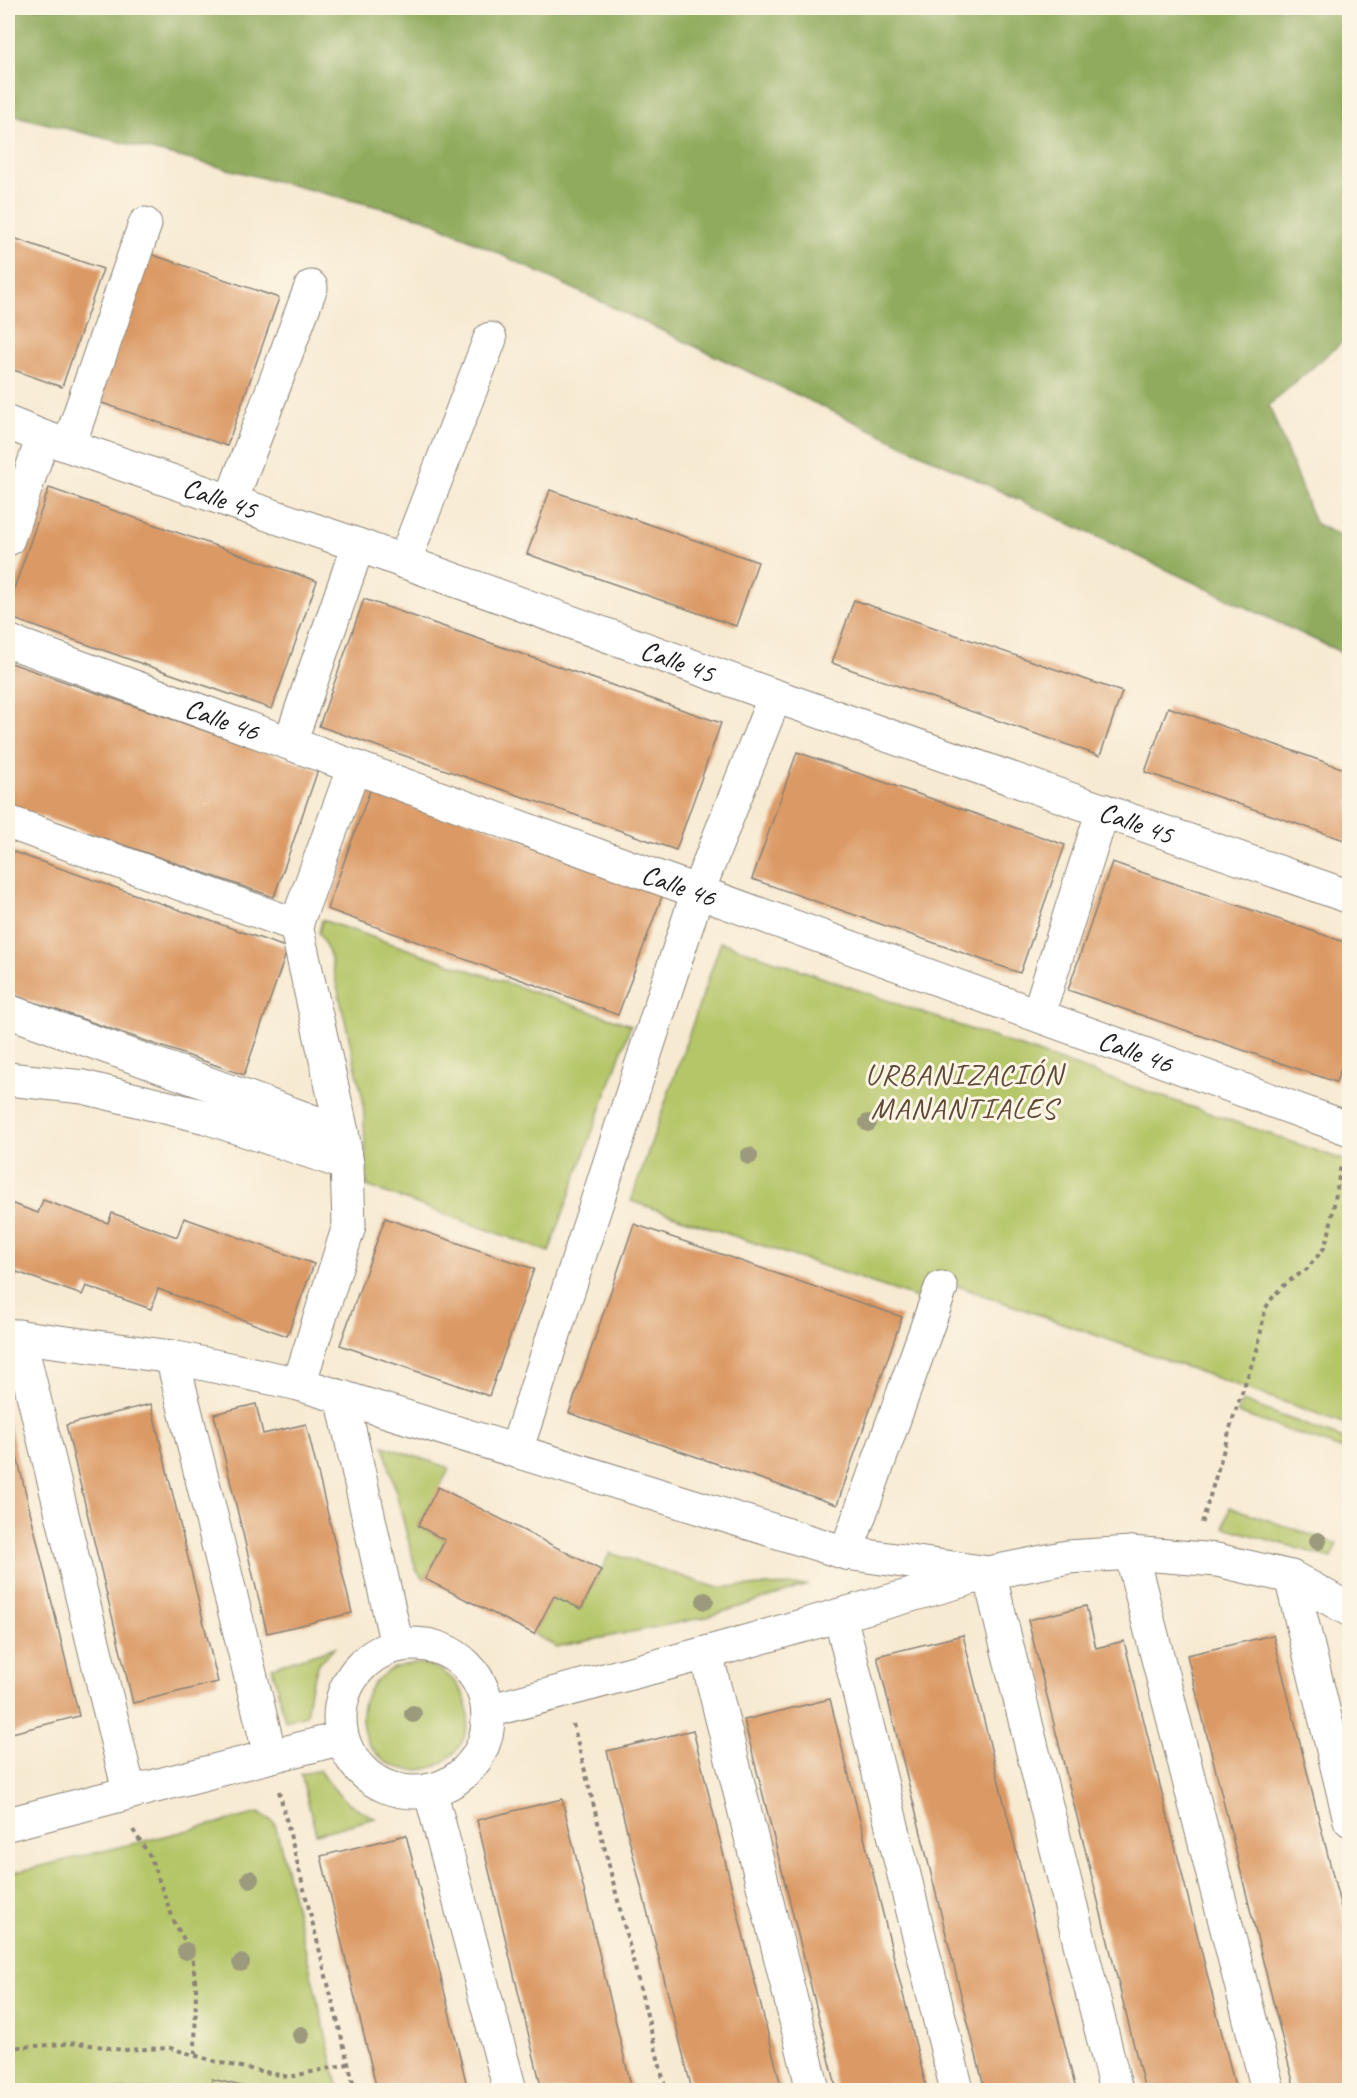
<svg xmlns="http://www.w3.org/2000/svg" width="1357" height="2098" font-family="Caveat,sans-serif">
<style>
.green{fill:#b5c669;stroke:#687142;stroke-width:1.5}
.forest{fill:#90ab5d;stroke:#56643c;stroke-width:1.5}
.building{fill:#db9a65}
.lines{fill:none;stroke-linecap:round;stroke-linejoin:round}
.minor-casing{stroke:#8a8377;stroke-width:35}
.path{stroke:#8a8377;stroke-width:4;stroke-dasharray:4.5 4.5;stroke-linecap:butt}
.minor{stroke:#fff;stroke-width:33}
.tree{fill:#9c9a7d}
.labels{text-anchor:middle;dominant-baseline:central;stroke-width:6;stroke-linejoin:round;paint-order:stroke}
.street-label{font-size:28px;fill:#1c1c1c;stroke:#fcf5e5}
.neighbourhood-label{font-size:30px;letter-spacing:1.5px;fill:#5f4836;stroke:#fcf5e5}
</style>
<rect width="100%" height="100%" fill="#fcf5e5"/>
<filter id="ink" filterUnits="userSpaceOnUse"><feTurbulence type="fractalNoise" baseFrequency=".0167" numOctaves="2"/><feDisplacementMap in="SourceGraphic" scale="12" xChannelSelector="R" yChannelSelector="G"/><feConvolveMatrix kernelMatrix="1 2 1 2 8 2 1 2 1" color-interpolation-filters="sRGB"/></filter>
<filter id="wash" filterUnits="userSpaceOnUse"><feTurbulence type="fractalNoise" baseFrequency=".008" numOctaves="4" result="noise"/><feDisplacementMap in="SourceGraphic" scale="24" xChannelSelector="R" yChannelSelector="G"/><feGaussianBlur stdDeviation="1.35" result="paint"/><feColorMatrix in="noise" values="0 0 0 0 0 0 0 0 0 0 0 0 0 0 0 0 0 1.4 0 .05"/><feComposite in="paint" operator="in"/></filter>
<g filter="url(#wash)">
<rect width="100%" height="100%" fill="#f7ead2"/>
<g class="green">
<polygon points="322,920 631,1025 549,1252 367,1186 363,1099 330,955 319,933"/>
<polygon points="721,942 1349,1162 1349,1425 927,1275 920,1299 631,1201"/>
<polygon points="1242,1401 1349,1441 1349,1452 1238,1413"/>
<polygon points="384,1446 450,1468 418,1526 445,1540 425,1579 416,1570"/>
<polygon points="1230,1507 1337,1544 1331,1558 1224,1527"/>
<polygon points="610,1553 715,1587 808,1585 707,1617 556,1647 534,1634 554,1596 581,1609"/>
<polygon points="336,1647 319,1663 310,1689 306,1715 285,1721 272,1667"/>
<circle cx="415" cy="1717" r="53"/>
<path d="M320 1770C337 1796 347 1804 375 1818L316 1834 301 1774Z"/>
<polygon points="259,1813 275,1823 339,2090 8,2090 8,1874"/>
</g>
<polygon class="forest" points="8,8 1349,8 1349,336 1269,405 1315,523 1349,541 1349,656 426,219 8,114"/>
<g id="blocks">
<g class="building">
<polygon points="8,236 103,269 62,387 8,368"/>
<polygon points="150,254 279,298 227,446 99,402"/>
<polygon points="49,488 317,581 272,709 8,617 8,606"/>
<polygon points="550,490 758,562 736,626 527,554"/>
<polygon points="364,599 721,723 676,850 319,726"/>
<polygon points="854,600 1122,692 1100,756 832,663"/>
<polygon points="8,662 318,770 274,897 8,805"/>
<polygon points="1168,707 1350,771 1350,842 1145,772"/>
<polygon points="797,752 1065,845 1020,973 752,879"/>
<polygon points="372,785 664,891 618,1015 327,909"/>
<polygon points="8,850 288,948 244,1075 8,993"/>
<polygon points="1112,862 1350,944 1350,1044 1336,1082 1068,990"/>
<polygon points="43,1200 108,1223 112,1213 177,1237 184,1218 314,1264 287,1336 158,1289 151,1309 86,1286 82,1295 17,1272 12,1285 8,1283 8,1202 38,1213"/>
<polygon points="385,1218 534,1269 489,1396 340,1345"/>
<polygon points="634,1224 902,1317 837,1505 569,1413"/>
<polygon points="151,1404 218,1682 133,1703 66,1425"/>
<polygon points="256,1404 263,1434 306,1424 352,1613 267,1633 214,1414"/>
<polygon points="8,1419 79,1716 8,1734"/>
<polygon points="438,1487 601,1570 581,1609 554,1596 534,1634 425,1579 445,1540 418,1526"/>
<polygon points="1086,1606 1096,1648 1124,1641 1236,2090 1145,2090 1028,1620"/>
<polygon points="963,1635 1002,1794 1076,2090 985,2090 982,2079 877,1656"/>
<polygon points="1273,1635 1350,1944 1350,2090 1295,2090 1187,1655"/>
<polygon points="830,1699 884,1918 927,2090 837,2090 762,1791 744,1720"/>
<polygon points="693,1730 747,1950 782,2090 692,2090 607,1751"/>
<polygon points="562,1799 622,2048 632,2090 542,2090 508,1950 477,1820"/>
<polygon points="406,1835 424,1907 468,2090 377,2090 321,1856"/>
<polygon points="212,2079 258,2090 210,2090"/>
</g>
</g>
</g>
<g filter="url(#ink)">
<use href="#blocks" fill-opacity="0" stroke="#8a8377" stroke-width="1.5"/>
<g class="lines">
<defs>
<g id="minor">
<path id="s1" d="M8 423 43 437 358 545 775 696 1350 897"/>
<polyline points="69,445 145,224"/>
<polyline points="231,501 311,287"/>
<polyline points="8,539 43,437"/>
<polyline points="404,562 490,339"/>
<path id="s2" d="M8 641 1350 1129"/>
<polyline points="290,743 358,545"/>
<polyline points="8,822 296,925"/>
<polyline points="8,1011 342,1132"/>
<polyline points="1038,1015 1103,810"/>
<polyline points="8,1079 83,1087 206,1117 347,1164"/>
<polyline points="8,1335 172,1357 299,1384 846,1553 989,1573"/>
<polyline points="19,1336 129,1791"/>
<polyline points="172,1357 270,1755"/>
<polyline points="299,1384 349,1226 347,1164 342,1132 296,925 354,767"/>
<polyline points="342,1397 397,1646"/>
<polyline points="516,1451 698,891 775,696"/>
<polyline points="846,1553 941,1288"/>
<polyline points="1131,1553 1268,2090"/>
<polyline points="989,1573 1116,2090"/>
<polyline points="1291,1577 1350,1820"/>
<polyline points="840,1615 957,2090"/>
<circle cx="414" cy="1718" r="74"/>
<polyline points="706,1653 813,2090"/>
<polyline points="488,1711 706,1653 989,1573 1068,1557 1131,1553 1217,1560 1291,1577 1350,1610"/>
<polyline points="430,1790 510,2090"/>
<polyline points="8,1824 342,1738"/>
</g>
</defs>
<use href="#minor" class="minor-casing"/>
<g class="path">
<polyline points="1202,1523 1235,1412 1258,1347 1265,1309 1275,1294 1289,1281 1307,1269 1324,1248 1329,1233 1341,1165"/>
<polyline points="573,1724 666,2090"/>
<polyline points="279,1791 355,2090"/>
<polyline points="133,1830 150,1856 175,1924 192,1953 196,1988 195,2055"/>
<polyline points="8,2048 78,2043 122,2050 170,2048 217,2062 289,2077 348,2064"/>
</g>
<use href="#minor" class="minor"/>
</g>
<g class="tree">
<circle cx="868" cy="1123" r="9"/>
<circle cx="749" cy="1156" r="9"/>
<circle cx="1318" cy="1541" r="9"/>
<circle cx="705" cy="1601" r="9"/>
<circle cx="413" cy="1714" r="9"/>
<circle cx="250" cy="1879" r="9"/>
<circle cx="186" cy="1951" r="9"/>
<circle cx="241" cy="1963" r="9"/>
<circle cx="301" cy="2035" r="9"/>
</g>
</g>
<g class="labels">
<g class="street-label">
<text stroke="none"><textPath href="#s1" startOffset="225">Calle 45</textPath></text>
<text stroke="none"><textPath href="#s1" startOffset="711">Calle 45</textPath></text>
<text stroke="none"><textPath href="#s2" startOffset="228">Calle 46</textPath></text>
<text stroke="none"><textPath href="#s1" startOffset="1197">Calle 45</textPath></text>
<text stroke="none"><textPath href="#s2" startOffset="714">Calle 46</textPath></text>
<text stroke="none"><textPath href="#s2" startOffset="1200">Calle 46</textPath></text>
</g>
<g class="neighbourhood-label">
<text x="964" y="1074">URBANIZACIÓN<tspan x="964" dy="34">MANANTIALES</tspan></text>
</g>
</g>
<rect width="1357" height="2098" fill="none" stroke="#fcf5e5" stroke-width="30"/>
</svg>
